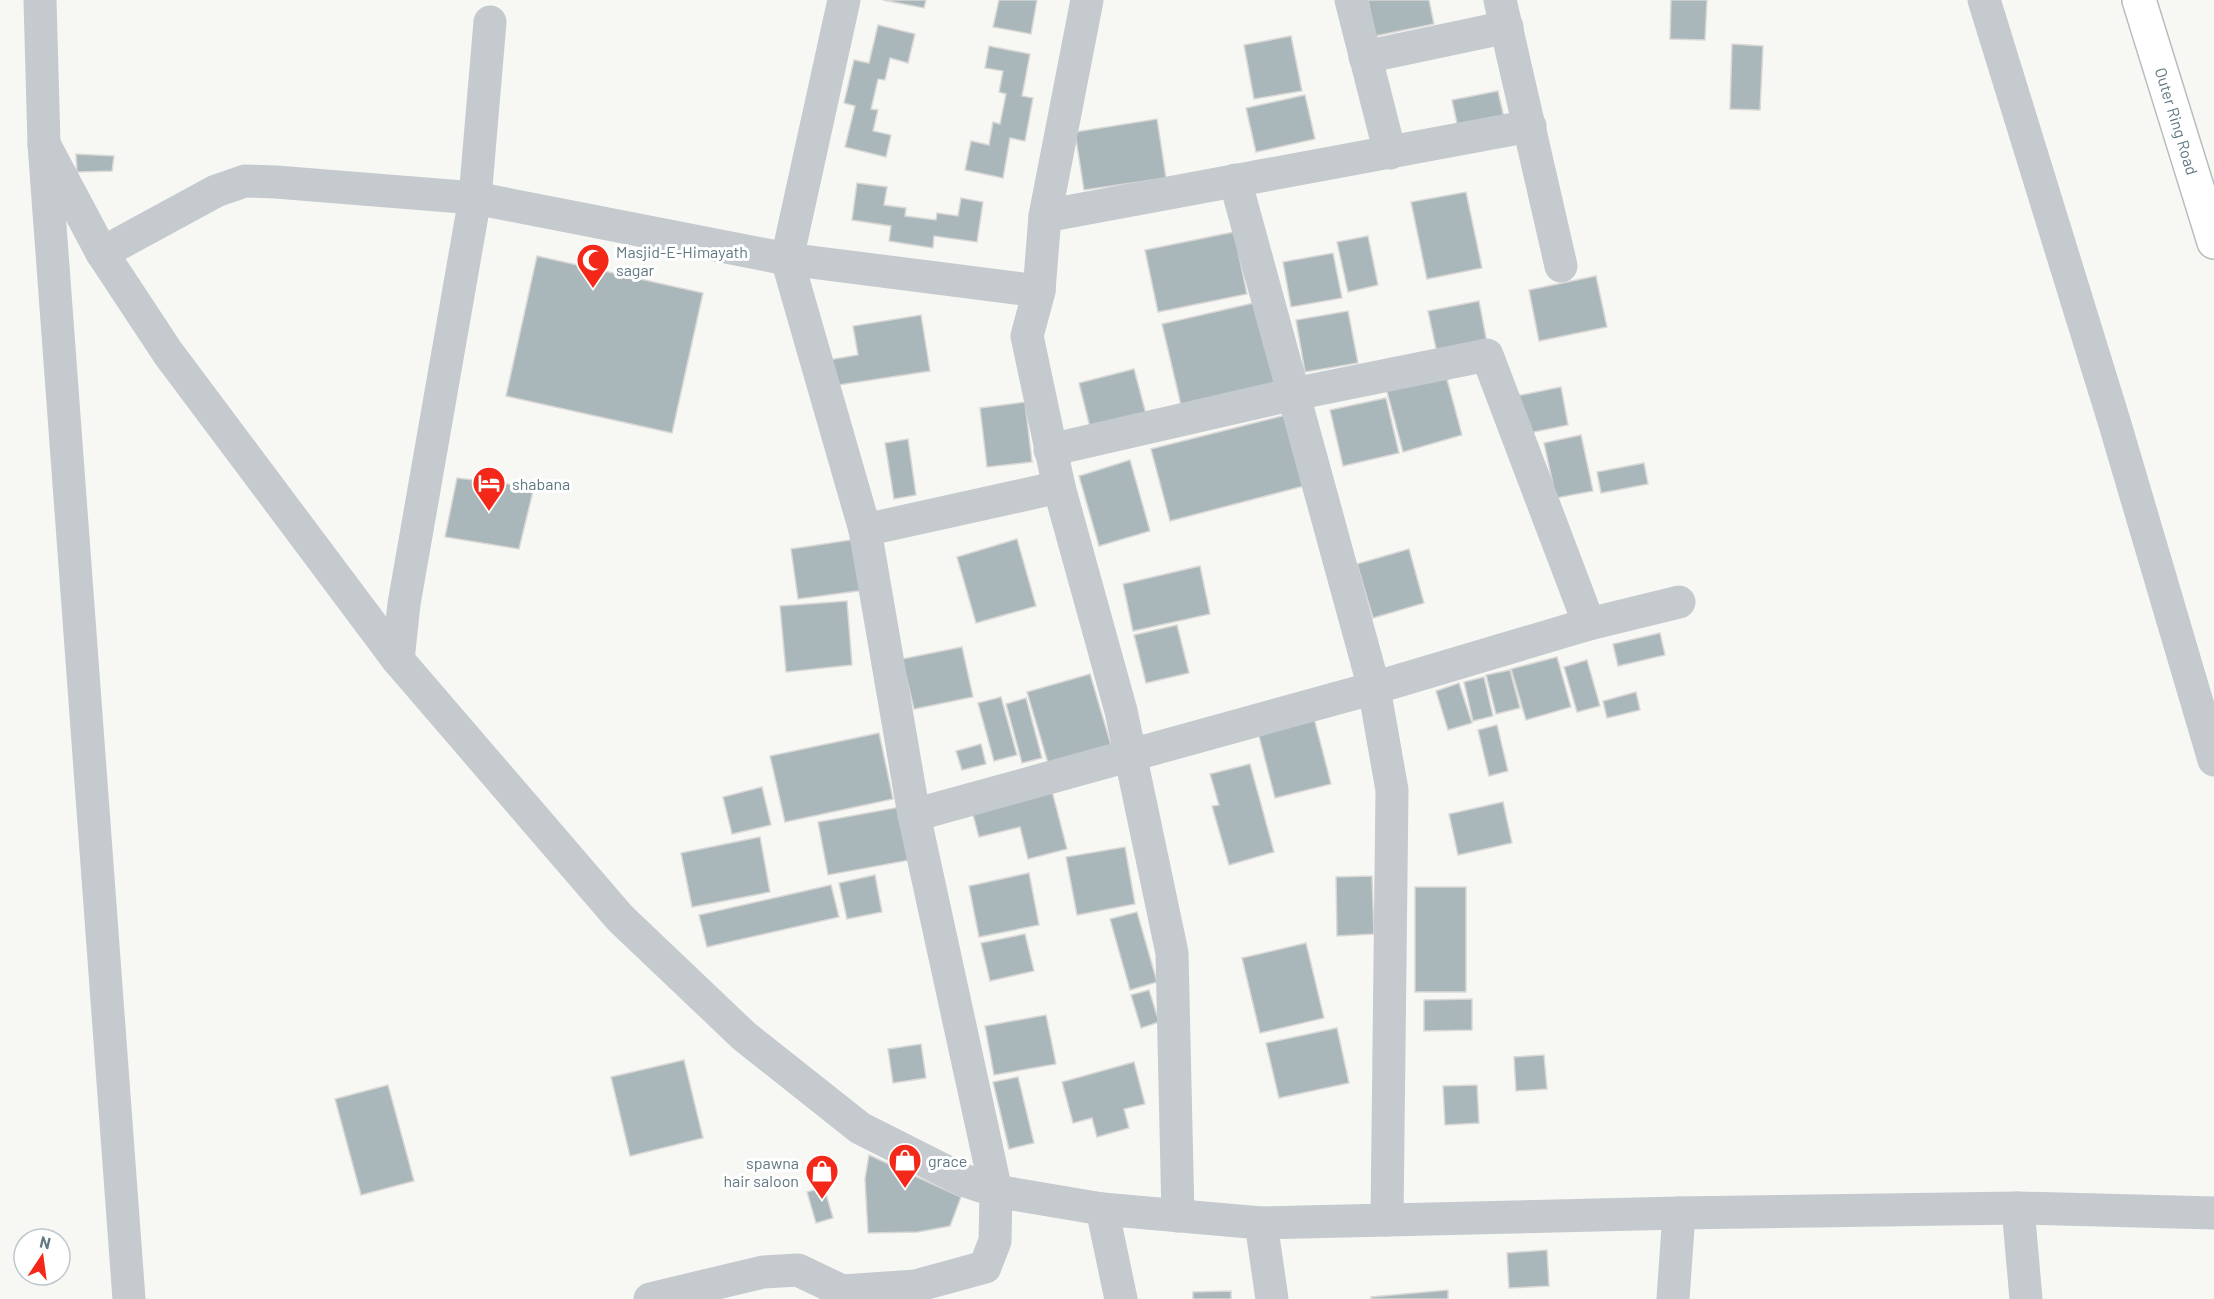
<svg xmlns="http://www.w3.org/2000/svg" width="2214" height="1299" font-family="Barlow,sans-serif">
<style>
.building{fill:#aab7ba;stroke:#d9d8d6;stroke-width:1.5}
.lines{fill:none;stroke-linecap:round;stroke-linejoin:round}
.highway-casing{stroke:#b7bcbe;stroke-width:36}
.minor{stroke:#c4cacd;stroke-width:33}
.highway{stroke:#fff;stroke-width:33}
.labels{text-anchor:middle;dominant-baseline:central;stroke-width:6;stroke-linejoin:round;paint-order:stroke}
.street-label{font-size:16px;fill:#5f7882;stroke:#fff}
.poi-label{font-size:16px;fill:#5f7882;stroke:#fff;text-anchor:start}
</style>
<rect width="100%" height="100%" fill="#f7f7f4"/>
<g class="building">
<polygon points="883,0 926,0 924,8"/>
<polygon points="999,0 1037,0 1031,34 993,27"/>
<polygon points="1368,0 1429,0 1434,24 1375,36"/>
<polygon points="1671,0 1707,0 1705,40 1670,39"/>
<polygon points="878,25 915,34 908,63 890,58 885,80 878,79 871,109 878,110 873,131 891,135 886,157 845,147 855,106 844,103 854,60 869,63"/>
<polygon points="1291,36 1302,91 1254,99 1244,45"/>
<polygon points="1732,44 1763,46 1760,110 1730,109"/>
<polygon points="989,46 1030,54 1022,96 1033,98 1025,141 1010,138 1003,178 965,170 971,141 989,145 993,122 1000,124 1006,94 999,92 1003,71 985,68"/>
<polygon points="1498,91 1504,118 1458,128 1452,100"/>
<polygon points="1305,95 1315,139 1256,152 1246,108"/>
<polygon points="1157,119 1166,178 1084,190 1075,132"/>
<polygon points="76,154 114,156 112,171 77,172"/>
<polygon points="857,183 887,187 884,205 906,208 905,216 936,220 937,213 958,216 961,198 983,202 977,242 934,236 933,248 889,241 891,226 852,220"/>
<polygon points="1466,192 1482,268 1427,279 1411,202"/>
<polygon points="1234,232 1247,294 1158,312 1145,250"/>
<polygon points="1368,236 1378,285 1348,292 1337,242"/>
<polygon points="1333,253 1342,298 1291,307 1283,262"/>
<polygon points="537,256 703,293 672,433 506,396"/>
<polygon points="1596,276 1607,327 1539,341 1529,290"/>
<polygon points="1479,301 1487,343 1437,353 1428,311"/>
<polygon points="1258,302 1277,383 1181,405 1162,324"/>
<polygon points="1348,311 1358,363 1305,372 1296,320"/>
<polygon points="921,315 930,371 832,386 828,360 858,355 853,326"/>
<polygon points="1134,369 1147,418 1091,431 1079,383"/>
<polygon points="1445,372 1462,435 1403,452 1386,388"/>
<polygon points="1561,387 1568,425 1524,434 1516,396"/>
<polygon points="1386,398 1399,453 1343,466 1330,410"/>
<polygon points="1025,402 1032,462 987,467 980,408"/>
<polygon points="1286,415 1304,486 1170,521 1151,449"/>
<polygon points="1581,435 1593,491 1556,498 1544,443"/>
<polygon points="908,439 916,495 894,499 885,443"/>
<polygon points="1130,460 1150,531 1099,546 1079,476"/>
<polygon points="1644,463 1648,484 1601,493 1597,472"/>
<polygon points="457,478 534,487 519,549 445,537"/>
<polygon points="857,539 865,590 798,599 791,549"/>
<polygon points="1017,539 1036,606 976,623 957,557"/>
<polygon points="1409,549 1424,603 1373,618 1357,564"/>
<polygon points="1200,566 1210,614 1133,631 1123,584"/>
<polygon points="847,601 852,665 786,672 780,606"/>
<polygon points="1177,625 1189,673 1146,683 1134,635"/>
<polygon points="1660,633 1665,655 1618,666 1613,644"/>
<polygon points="962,647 973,697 914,709 902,659"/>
<polygon points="1557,657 1571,707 1526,720 1511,669"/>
<polygon points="1587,660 1600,706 1577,712 1564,667"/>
<polygon points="1510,670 1520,708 1496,714 1486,675"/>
<polygon points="1090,674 1111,745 1048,763 1027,692"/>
<polygon points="1484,677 1493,716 1473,721 1464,682"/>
<polygon points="1459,683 1472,723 1448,730 1436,691"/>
<polygon points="1636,692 1640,710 1607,718 1603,701"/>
<polygon points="1001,697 1017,755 994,761 978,703"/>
<polygon points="1026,698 1042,758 1022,763 1006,704"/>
<polygon points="1314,718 1331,784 1275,798 1258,732"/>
<polygon points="1497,725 1508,771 1489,776 1478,730"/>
<polygon points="879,733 893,799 785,822 770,756"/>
<polygon points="981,744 986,764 962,770 956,751"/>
<polygon points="1250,764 1274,852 1229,865 1212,806 1219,805 1210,774"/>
<polygon points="762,787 771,825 732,834 723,797"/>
<polygon points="1052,791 1067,849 1028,859 1020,827 979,837 972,811"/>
<polygon points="1503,802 1512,843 1458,855 1449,814"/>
<polygon points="900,807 910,860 828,875 818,822"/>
<polygon points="760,837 770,892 692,907 681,853"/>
<polygon points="1125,847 1135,904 1077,915 1066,857"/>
<polygon points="1029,873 1039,925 979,937 969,886"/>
<polygon points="875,875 882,912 847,919 839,883"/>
<polygon points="1372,876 1374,934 1337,936 1336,877"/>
<polygon points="831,885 839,917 707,947 699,915"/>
<rect x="1415" y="887" width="51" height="105"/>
<polygon points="1137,912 1157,982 1130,990 1110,919"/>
<polygon points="1025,934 1034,971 990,981 981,943"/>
<polygon points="1306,943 1324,1018 1260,1033 1242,958"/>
<polygon points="1149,990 1159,1022 1141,1028 1131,995"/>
<polygon points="1472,999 1472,1030 1424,1031 1424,1000"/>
<polygon points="1046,1015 1056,1064 994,1075 985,1026"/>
<polygon points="1337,1028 1349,1083 1279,1098 1266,1043"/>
<polygon points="921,1044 926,1078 893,1083 888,1049"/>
<polygon points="1544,1055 1547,1089 1516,1091 1514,1057"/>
<polygon points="684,1060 703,1138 630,1156 611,1077"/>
<polygon points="1134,1062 1145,1104 1124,1109 1129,1128 1097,1137 1092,1118 1073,1123 1062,1082"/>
<polygon points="1018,1077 1034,1143 1009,1149 993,1082"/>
<polygon points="388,1085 414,1181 361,1195 335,1099"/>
<polygon points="1477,1085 1479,1123 1445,1125 1443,1086"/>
<polygon points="869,1155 961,1197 950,1226 918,1232 868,1233 865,1179"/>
<polygon points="824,1187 833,1218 816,1223 807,1192"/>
<polygon points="1547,1250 1549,1286 1509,1288 1507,1253"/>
<polygon points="1448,1290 1448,1299 1371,1299 1371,1297"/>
<polygon points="1231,1291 1231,1299 1193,1299 1193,1292"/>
</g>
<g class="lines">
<defs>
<polyline id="highway" points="2139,0 2214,242"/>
</defs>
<use href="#highway" class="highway-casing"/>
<g class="minor">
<polyline points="40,0 44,144 129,1299"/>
<polyline points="1087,0 1045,216 1039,291 1027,336 1059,487 1121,711 1172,953 1178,1216"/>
<polyline points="1351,0 1390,153"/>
<polyline points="1500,0 1561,266"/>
<polyline points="1984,0 2114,421 2214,760"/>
<polyline points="1365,57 1507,27"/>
<polyline points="44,144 102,253 168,353 398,660 620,918 744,1036 860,1128 963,1180 996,1191 1102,1209 1261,1223 1679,1213 2018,1208 2214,1213"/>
<polyline points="1235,180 1374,688 1392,790 1387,1220"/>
<polyline points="1045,216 1530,126"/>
<polyline points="102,253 216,191 245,181 276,182 475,198 787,259 1039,291"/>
<polyline points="1050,450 1294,394 1487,355 1589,624"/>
<polyline points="865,530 1059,487"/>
<polyline points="398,660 404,604 475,198 490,22"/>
<polyline points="914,815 1374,688 1589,624 1679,602"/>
<polyline points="2018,1208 2026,1299"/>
<polyline points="1102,1209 1121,1299"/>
<polyline points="1261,1223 1272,1299"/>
<polyline points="650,1299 763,1272 798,1270 842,1291 916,1286 985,1267 995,1241 996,1191 914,815 865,530 787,259 844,0"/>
<polyline points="1673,1299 1679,1213"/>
</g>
<use href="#highway" class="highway"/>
</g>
<defs>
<symbol id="mosque-pin" viewBox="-11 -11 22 30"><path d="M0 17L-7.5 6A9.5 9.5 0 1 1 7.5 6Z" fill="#f32819" stroke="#fff"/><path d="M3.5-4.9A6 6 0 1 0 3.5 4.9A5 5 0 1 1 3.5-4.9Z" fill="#fff"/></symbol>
<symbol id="hotel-pin" viewBox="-11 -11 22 30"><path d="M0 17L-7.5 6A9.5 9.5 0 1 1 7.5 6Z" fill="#f32819" stroke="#fff"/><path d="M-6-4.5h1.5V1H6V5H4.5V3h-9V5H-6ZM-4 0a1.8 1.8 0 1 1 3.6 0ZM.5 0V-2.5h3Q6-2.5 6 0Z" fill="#fff"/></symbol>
<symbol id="shop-pin" viewBox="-11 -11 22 30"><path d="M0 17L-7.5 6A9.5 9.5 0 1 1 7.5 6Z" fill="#f32819" stroke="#fff"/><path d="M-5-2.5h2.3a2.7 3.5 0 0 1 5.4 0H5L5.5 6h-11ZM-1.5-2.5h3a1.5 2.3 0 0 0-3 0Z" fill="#fff"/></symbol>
</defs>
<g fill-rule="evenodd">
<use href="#mosque-pin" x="574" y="241" width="38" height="52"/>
<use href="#hotel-pin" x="470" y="464" width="38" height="52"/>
<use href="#shop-pin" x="886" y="1141" width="38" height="52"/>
<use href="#shop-pin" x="803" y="1152" width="38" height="52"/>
</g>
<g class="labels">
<g class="street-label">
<text transform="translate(2177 121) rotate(73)">Outer Ring Road</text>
</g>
<g class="poi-label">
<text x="616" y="251">Masjid-E-Himayath<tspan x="616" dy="18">sagar</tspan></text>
<text x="512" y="483">shabana</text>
<text x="928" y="1160">grace</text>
<text x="799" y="1162" text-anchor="end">spawna<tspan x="799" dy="18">hair saloon</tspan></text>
</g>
</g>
<g transform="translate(42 1257) rotate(13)"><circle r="28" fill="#ffffff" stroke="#bfc9cd" stroke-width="1.5"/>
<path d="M0-4.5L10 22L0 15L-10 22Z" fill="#f32819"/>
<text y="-9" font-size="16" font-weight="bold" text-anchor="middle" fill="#5f7882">N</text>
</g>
</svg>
